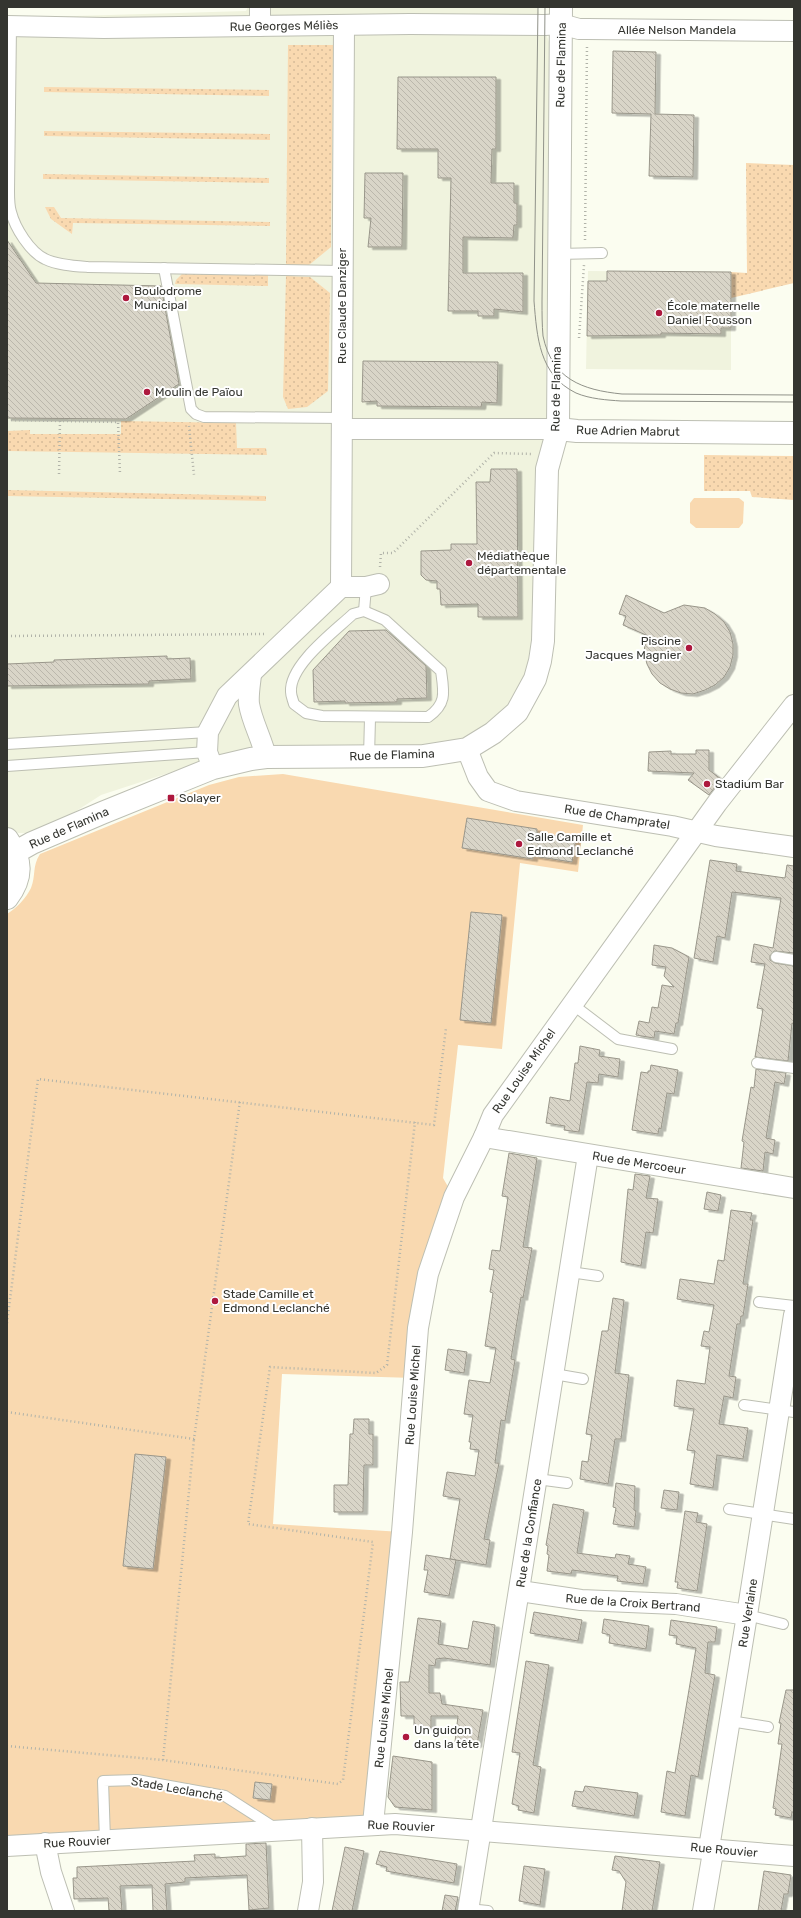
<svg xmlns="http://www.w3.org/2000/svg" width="801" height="1918" font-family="Rubik,sans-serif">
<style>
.built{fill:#f0f3de}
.grass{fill:url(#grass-dots)}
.park{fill:#f9d9b0}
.building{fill:url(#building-back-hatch);stroke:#99968a;filter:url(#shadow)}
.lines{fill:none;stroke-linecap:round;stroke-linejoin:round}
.service-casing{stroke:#bdbfb3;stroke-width:12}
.minor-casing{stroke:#bdbfb3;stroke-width:22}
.tertiary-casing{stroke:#bdbfb3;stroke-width:24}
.path{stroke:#b1b3a9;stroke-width:2.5;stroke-dasharray:1 3;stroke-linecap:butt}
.service{stroke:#fff;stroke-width:10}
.minor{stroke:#fff;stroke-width:20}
.tertiary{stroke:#fff;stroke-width:22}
.tram{stroke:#909289;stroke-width:1}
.poi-dot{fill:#ad183e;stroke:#fff;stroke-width:1.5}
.labels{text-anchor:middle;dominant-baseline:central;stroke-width:4;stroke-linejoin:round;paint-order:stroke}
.street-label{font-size:12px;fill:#343530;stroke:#fff}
.poi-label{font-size:12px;fill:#343530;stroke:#fff;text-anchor:start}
</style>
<defs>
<pattern id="grass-dots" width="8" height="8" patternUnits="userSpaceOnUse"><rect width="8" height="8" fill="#f9d9b0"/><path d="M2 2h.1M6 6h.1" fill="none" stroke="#d6bb98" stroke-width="1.8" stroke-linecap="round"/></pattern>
<pattern id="building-back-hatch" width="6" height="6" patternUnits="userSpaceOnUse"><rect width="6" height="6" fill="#d9d5c8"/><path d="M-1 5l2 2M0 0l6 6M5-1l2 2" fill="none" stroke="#bbb7ac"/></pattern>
<filter id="shadow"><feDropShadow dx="4.5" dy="2.5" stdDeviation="0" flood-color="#0004"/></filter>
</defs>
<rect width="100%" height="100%" fill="#fbfdf0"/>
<g class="built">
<polygon points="248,7 537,7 549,42 546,429 540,661 493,733 369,757 239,750 101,795 64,819 31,833 18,833 7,827 7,18 246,11"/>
<polygon points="588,271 731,272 731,370 586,369"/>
</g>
<g class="grass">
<polygon points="288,45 333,45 331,247 309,265 286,265"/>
<polygon points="44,87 269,90 269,96 44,92"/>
<polygon points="44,131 270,134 270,140 44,136"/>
<polygon points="746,163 794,165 794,283 731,298 731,272 747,273"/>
<polygon points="43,174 269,178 269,183 43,179"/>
<polygon points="45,207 54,207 61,218 270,222 270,226 73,223 72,234 51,219"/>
<polygon points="182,274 268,275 268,286 175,284 176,280"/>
<polygon points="286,276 310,277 330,293 328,391 307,407 288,409 283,397"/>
<polygon points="121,421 236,423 237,448 266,448 267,455 7,451 7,431 30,430 30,434 121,434"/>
<polygon points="704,455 794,456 794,500 752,497 750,491 704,491"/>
<polygon points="7,490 266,496 266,501 7,496"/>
</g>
<g class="park">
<polygon points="694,498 739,498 744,502 743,523 739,528 696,528 690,523 690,503"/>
<path d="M283 774 583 825 578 872 520 863 502 1049 458 1045 443 1178 454 1197 414 1378 282 1374 273 1524 402 1532 373 1824 7 1846V914C17 908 26 898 31 888 36 876 32 866 40 854L209 785 239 777Z"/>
</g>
<g class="building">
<polygon points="613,51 656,52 655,114 694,115 693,177 649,176 651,114 612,113"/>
<polygon points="398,77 496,77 496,149 492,149 491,183 514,183 514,203 517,203 517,225 514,225 513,238 463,237 463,273 523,273 523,312 494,309 494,316 478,316 478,311 448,311 451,178 438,178 438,149 397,149"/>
<polygon points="365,173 403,173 402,247 368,247 371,218 364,218"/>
<polygon points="7,240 36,283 161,286 179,384 126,419 7,418"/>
<polygon points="607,271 731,272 731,328 721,328 721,334 661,333 661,335 587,336 588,281 607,281"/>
<polygon points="363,361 498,362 497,403 482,402 481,407 377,406 377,401 362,402"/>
<polygon points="491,469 517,469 518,617 478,617 478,604 441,605 440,589 437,589 437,581 426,580 421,575 421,551 451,550 451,544 477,544 476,482 490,482"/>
<polygon points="626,595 664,613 684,605 705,608 715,614 724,622 730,632 733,644 733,655 730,667 724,677 715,685 705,690 693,694 681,693 670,689 660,683 652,674 647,664 644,653 646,635 623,625 626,616 619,614"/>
<polygon points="386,630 426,666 427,698 397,699 397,702 345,703 345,701 314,702 313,670 349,631"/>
<polygon points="167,656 167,659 190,658 191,679 149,681 149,684 7,686 7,664 54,662 54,660"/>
<polygon points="696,750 709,750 709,770 721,779 709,795 688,780 694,773 648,771 649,752 671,751 671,754 696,754"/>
<polygon points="467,818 537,829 537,833 576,839 572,862 533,856 533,859 462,848"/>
<polygon points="710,860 737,864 736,871 785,878 787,865 794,866 794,953 774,951 770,956 770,960 775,963 794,966 794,1024 792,1023 788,1061 755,1057 763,1009 757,1008 765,964 751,962 754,944 773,948 781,898 732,892 725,938 717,936 713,962 694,958"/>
<polygon points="471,912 502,915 491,1023 460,1020"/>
<polygon points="654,945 672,948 689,957 678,1023 676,1023 674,1034 655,1031 654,1038 636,1035 639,1021 649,1023 652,1007 658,1008 662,985 674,987 664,976 666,967 652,965"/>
<polygon points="580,1046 600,1050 599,1056 620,1059 618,1077 599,1074 598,1083 587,1082 579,1132 564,1130 565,1126 546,1123 550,1097 570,1101 575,1063 578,1063"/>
<polygon points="651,1065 678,1070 674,1094 667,1093 661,1129 659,1128 658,1134 632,1130 641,1072 648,1073 648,1071 650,1071"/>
<polygon points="756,1069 786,1073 784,1084 775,1082 766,1138 775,1140 773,1154 765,1152 763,1171 741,1168 744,1142 742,1141 751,1087 754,1088"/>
<polygon points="509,1153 537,1158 523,1247 532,1248 523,1298 521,1297 511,1359 515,1360 505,1421 501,1420 495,1463 499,1463 484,1539 490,1540 486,1565 450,1559 460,1499 443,1496 447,1472 475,1476 479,1450 470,1449 471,1442 469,1442 473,1415 464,1414 469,1380 490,1383 496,1348 485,1346 493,1293 490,1292 494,1270 489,1269 492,1250 500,1251 508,1197 502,1196"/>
<polygon points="635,1174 650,1176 646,1198 658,1199 653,1233 646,1232 641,1266 621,1262 628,1189 633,1190"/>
<polygon points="707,1192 721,1195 718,1211 704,1209"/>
<polygon points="731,1210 752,1213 750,1220 753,1220 743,1284 748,1284 743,1316 741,1316 740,1324 737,1324 729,1376 736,1377 733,1398 724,1396 719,1424 748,1428 743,1459 717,1455 713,1488 690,1484 695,1451 687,1450 694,1409 674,1406 677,1380 705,1384 710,1347 701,1346 704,1331 709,1332 714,1305 677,1299 680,1279 714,1284 718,1260 724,1261"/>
<polygon points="613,1298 624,1300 615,1373 629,1375 621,1439 615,1439 608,1484 580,1479 582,1461 588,1462 592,1435 586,1434 602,1331 608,1331"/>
<polygon points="448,1349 467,1352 464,1373 445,1370"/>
<polygon points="354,1419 369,1419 369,1434 373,1434 373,1465 364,1465 363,1512 334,1512 334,1485 348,1485 350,1434 353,1434"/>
<polygon points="135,1454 166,1457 153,1569 123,1566"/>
<polygon points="616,1483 635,1486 634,1510 636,1511 634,1527 613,1524 616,1508 613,1507"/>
<polygon points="664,1490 679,1492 677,1510 661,1508"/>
<polygon points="553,1504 584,1510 577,1553 615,1558 616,1554 630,1556 628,1564 646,1567 643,1584 617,1581 618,1576 572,1570 571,1574 547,1571 549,1555 547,1554 548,1546 546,1545"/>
<polygon points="685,1511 698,1513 696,1522 707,1524 697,1591 677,1588 678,1582 675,1582"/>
<polygon points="426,1555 456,1560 449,1596 424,1592 428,1570 424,1570"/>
<polygon points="534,1612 582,1620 578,1641 530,1633"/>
<polygon points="418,1618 441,1621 438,1644 468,1649 473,1621 495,1625 490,1665 444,1658 436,1659 435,1666 429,1665 429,1693 440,1693 442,1704 483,1710 477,1745 455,1742 458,1716 431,1716 431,1728 414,1728 414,1716 401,1716 400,1682 409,1682"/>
<polygon points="604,1619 649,1626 646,1649 609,1643 610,1635 602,1633"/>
<polygon points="671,1620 717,1627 715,1642 708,1642 705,1673 715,1675 698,1777 691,1775 685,1816 661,1812 667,1771 675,1773 696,1648 676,1644 677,1636 669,1635"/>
<polygon points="526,1661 549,1665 533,1765 541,1767 534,1813 518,1810 519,1806 512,1804 520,1753 512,1752"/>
<polygon points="786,1690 794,1690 794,1812 792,1812 791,1818 775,1815 776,1809 773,1808 782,1744 778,1744 781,1723 779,1723"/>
<polygon points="393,1756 432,1762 432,1810 395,1807 388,1797"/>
<polygon points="255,1782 272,1784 270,1800 253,1798"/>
<polygon points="585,1786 638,1793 634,1816 572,1806 575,1791 583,1792"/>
<polygon points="266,1843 269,1908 249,1910 247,1875 185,1878 185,1882 165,1884 167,1911 153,1911 152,1885 120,1886 122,1911 109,1911 108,1898 74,1899 73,1878 77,1878 77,1867 195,1861 194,1855 215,1854 215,1858 246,1856 246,1844"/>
<polygon points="345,1847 364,1851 352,1911 332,1911"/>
<polygon points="380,1851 457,1864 454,1883 386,1871 387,1867 376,1864"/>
<polygon points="615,1856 660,1862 652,1911 622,1911 626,1882 619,1871 612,1870"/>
<polygon points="524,1866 545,1869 540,1905 519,1901"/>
<polygon points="764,1871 791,1875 788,1894 784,1894 781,1911 758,1911"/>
<polygon points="445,1895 458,1897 455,1911 442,1911"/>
</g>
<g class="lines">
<defs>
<g id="service">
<path d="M11 26 9 191C9 198 9 206 11 212 15 228 30 252 45 259 57 265 74 266 88 267L342 271"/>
<polyline points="558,254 602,253"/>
<polyline points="164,268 191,409 196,414 204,417 342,418"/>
<path d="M364 611 385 620 441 671C444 692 447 704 428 717L322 716 306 713 294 704C293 700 291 696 291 692 289 665 335 631 353 614Z"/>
<polyline points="364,611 366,587"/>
<polyline points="7,744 208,732"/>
<polyline points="369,757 370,718"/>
<polyline points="7,766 207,752"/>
<polyline points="776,957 794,960"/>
<polyline points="572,1004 618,1039 672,1049"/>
<polyline points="757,1063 794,1068"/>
<polyline points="570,1272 598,1276"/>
<polyline points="759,1302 794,1306"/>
<polyline points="554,1374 583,1379"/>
<polyline points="744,1405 794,1412"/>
<polyline points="537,1479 567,1483"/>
<polyline points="729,1509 794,1519"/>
<polyline points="747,1615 783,1624"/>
<polyline points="730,1721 768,1727"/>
<polyline points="105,1840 103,1781 137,1780 225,1796 275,1828"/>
<polyline points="468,1909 488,1911"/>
</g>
<g id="minor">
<polyline points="7,26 104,28 410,24 545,25 561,24 579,29 587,29 794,31"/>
<polyline points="260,26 260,7"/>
<polyline points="342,429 558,429"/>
<polyline points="341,587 344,25"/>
<path d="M251 675C250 684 248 695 249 704 252 722 262 739 266 757"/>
<polyline points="467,749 478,777 488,791 516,801 672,826 716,836 794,847"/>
<polyline points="213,768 207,752 208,732 227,696 341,587 366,587 379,584"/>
<polyline points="484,1137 794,1188"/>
<polyline points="520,1591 581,1600 676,1604 747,1615"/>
<polyline points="373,1824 402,1532 418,1328 428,1274 454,1197 484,1137 493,1115 717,803 794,705"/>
<polyline points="45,1843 51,1872 64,1911"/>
<polyline points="7,1846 395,1824 794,1856"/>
<polyline points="308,1911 313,1882 312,1828"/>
<polyline points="468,1911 588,1155"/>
<polyline points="703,1911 712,1858 710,1842 747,1615 794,1315"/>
</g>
<g id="tertiary">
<polyline points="558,429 577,431 794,433"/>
<path d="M7 839C22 860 23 877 7 898"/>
<polyline points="16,852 32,843 102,813 213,768 251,759 266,757 423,756 467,749 493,733 517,712 535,679 540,661 543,641 547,469 558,429 561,7"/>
</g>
</defs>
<use href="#service" class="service-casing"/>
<use href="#minor" class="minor-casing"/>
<use href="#tertiary" class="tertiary-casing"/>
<g class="path">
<polyline points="585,240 587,45"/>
<polyline points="579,338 584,265"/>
<polyline points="7,420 118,422 120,474"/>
<polyline points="189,426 194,475"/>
<polyline points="59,474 60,421"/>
<polyline points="380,567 381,553 393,553 494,453 532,454"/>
<polyline points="7,636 265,634"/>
<polyline points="7,1323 38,1079 434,1125 446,1028"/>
<polyline points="7,1412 194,1439 240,1101"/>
<polyline points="7,1746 163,1760 338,1784 343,1780 373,1542 248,1524 270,1367 376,1373 387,1365 415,1122"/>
<polyline points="163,1760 194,1439"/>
</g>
<use href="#service" class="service"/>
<use href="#minor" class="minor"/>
<use href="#tertiary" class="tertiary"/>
<g class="tram">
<path d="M538 7 534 301C537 337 539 375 576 393 590 399 607 400 621 401L794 402"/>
<path d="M545 7 542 302C542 313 542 325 543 336 552 379 582 390 622 394L794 395"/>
</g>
</g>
<g class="poi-dot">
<circle cx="126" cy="298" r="4"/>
<circle cx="659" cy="313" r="4"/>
<circle cx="147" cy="392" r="4"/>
<circle cx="469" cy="563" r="4"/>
<circle cx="689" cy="648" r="4"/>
<circle cx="707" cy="784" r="4"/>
<rect x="167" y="794" width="8" height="8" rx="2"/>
<circle cx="519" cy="844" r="4"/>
<circle cx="215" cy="1301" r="4"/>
<circle cx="406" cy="1737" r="4"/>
</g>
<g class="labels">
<g class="street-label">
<text transform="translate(284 26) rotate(-1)">Rue Georges Méliès</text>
<text x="677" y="30">Allée Nelson Mandela</text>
<text transform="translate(561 65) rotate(-89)">Rue de Flamina</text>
<text transform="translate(342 306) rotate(-90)">Rue Claude Danziger</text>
<text transform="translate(556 389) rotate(-89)">Rue de Flamina</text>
<text transform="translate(628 431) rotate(1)">Rue Adrien Mabrut</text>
<text transform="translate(392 755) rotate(-2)">Rue de Flamina</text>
<text transform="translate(617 817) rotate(9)">Rue de Champratel</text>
<text transform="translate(69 828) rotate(-24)">Rue de Flamina</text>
<text transform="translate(524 1071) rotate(-55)">Rue Louise Michel</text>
<text transform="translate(639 1163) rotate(9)">Rue de Mercoeur</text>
<text transform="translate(413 1395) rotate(-86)">Rue Louise Michel</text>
<text transform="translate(529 1533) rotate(-81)">Rue de la Confiance</text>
<text transform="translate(633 1603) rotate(4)">Rue de la Croix Bertrand</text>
<text transform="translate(748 1613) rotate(-81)">Rue Verlaine</text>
<text transform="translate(384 1718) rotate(-84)">Rue Louise Michel</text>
<text transform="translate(177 1789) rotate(10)">Stade Leclanché</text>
<text transform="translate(401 1826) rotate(2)">Rue Rouvier</text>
<text transform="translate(77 1842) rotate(-3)">Rue Rouvier</text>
<text transform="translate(724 1850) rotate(5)">Rue Rouvier</text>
</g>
<g class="poi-label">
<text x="134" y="291">Boulodrome<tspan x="134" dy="14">Municipal</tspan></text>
<text x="667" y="306">École maternelle<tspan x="667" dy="14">Daniel Fousson</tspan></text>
<text x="155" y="392">Moulin de Païou</text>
<text x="477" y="556">Médiathèque<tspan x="477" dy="14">départementale</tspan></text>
<text x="681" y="641" text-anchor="end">Piscine<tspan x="681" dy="14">Jacques Magnier</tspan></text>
<text x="715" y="784">Stadium Bar</text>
<text x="179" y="798">Solayer</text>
<text x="527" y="837">Salle Camille et<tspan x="527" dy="14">Edmond Leclanché</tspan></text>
<text x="223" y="1294">Stade Camille et<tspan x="223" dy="14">Edmond Leclanché</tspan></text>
<text x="414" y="1730">Un guidon<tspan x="414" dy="14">dans la tête</tspan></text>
</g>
</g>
<rect width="801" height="1918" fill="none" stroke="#343530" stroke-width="16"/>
</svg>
